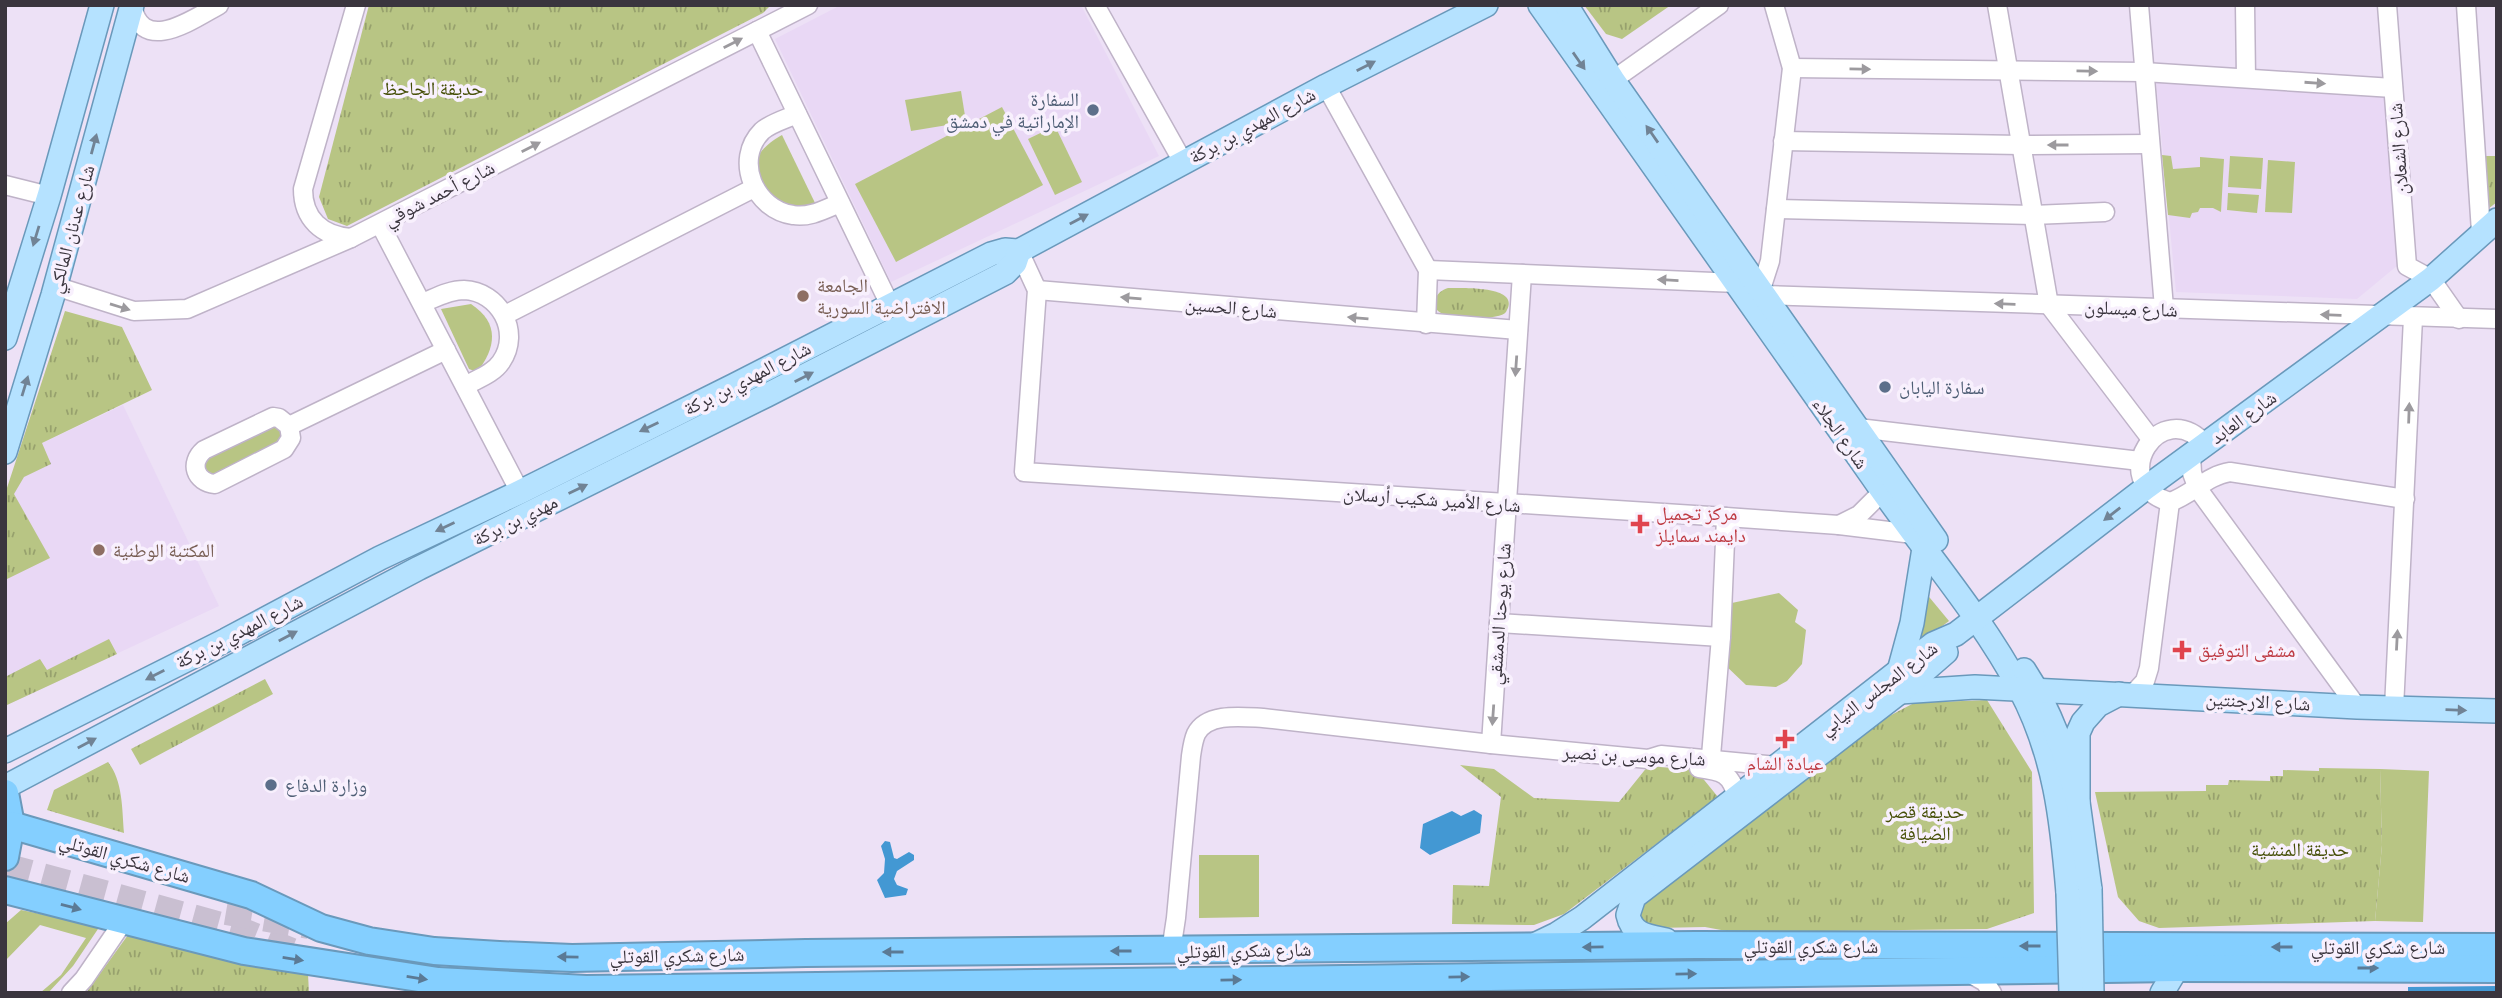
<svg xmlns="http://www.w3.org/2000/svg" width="2502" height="998" font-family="'IBM Plex Sans','Noto Naskh Arabic',sans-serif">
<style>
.built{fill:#e9d8f5}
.grass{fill:#b8c584}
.park{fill:url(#park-tufts)}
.water{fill:#4398d3}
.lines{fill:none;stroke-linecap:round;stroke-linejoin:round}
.highway-tunnel{stroke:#c9bfd1;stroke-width:26;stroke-dasharray:26 13;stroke-linecap:butt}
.minor-casing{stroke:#bfb3c8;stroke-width:21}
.major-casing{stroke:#6a99bb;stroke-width:26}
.highway-casing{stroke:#6a99bb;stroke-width:30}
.minor{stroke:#fff;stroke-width:18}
.major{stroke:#b5e2ff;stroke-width:23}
.highway{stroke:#84cfff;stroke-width:26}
.major-bridge-casing{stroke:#6a99bb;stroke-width:26;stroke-linecap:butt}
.major-bridge{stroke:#b5e2ff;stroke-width:23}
.oneway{fill:#9c9a9e}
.oneway2{fill:#718395}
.oneway3{fill:#5b7a95}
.service-dot{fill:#5c6f8a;stroke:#f8f0fd;stroke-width:2.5}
.education-dot{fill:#8d6e63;stroke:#f8f0fd;stroke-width:2.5}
.health-dot{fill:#e0444e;stroke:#f8f0fd;stroke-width:2.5}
.labels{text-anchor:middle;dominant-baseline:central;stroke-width:7;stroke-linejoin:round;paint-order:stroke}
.park-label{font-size:19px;fill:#454e06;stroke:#f8f0fd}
.service-label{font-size:19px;fill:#4e5e75;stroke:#f8f0fd;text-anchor:start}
.street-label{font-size:19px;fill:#3a353e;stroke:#f8f0fd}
.education-label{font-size:19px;fill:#785e54;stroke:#f8f0fd;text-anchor:start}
.health-label{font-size:19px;fill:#be3a42;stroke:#f8f0fd;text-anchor:start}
</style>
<defs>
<pattern id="park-tufts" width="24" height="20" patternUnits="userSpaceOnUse" patternTransform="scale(1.75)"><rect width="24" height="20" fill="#b8c584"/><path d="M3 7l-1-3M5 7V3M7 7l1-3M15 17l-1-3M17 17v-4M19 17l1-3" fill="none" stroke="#97a16d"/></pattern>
</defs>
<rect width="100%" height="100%" fill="#ede1f6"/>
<g class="built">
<polygon points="841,5 1081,5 1159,156 891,282 775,39"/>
<polygon points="2156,81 2387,93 2398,265 2357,299 2176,292"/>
<polygon points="123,405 219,606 7,705 5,494 19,454"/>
</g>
<g class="grass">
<polygon points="961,91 966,122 911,131 905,100"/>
<polygon points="1002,107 1043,185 896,262 855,184"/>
<polygon points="1055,126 1082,182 1055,195 1028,139"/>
<path d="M782 135 817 207 809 210 772 200C754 170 746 156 782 135Z"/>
<polygon points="2162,155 2171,156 2173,169 2200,167 2200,157 2224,159 2221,212 2213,208 2200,208 2198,212 2192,213 2190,218 2168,215"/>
<polygon points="2230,156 2263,158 2261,189 2228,187"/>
<polygon points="2268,160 2295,162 2292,213 2265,212"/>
<polygon points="2228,193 2259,195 2257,213 2227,210"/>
<path d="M471 304C500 323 496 348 477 372L469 369 441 309Z"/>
<polygon points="273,426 281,426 284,433 281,444 210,480 203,464 208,458"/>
<polygon points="1925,592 1949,621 1913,648"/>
<polygon points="1779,593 1798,610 1795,622 1806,630 1802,664 1787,681 1776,687 1746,685 1723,663 1727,604"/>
<polygon points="2380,769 2429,771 2423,922 2375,921 2382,845"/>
<polygon points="1199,855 1259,855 1259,917 1199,918"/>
<polygon points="21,910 100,926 73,966 48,993 40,993 61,975 86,938 40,925 5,961 5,924"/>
</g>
<g class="park">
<polygon points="369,5 771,5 763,13 347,226 328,219 319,197"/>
<polygon points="1584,5 1671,5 1622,39 1606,34"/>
<polygon points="2481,156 2497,156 2497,202 2488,209"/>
<path d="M1448 288C1462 288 1523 285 1506 312 1500 321 1452 318 1443 314 1427 307 1436 291 1448 288Z"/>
<polygon points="65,311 122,327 152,390 42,443 51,464 24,477 14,494 50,558 5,580 5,494"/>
<polygon points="109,639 117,654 7,705 5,703 5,674 7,676 40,659 47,670"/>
<polygon points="265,679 273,694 140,765 131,749"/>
<polygon points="1987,700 2032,772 2034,913 1987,929 1732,932 1705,927 1655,928 1639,920 1640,908 1647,901 1878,722 1914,703"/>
<path d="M108 762C123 781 122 809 124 833L47 810 54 790Z"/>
<polygon points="1460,765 1494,769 1534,798 1619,802 1648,766 1696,770 1718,797 1564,914 1534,925 1452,924 1453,885 1489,886 1501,797"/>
<polygon points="2319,768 2380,769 2382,845 2375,921 2159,928 2139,921 2118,897 2095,792 2206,791 2206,785 2228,785 2229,780 2270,781 2270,776 2283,776 2283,770 2319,771"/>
<polygon points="133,928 308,974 309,993 86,993"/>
</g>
<g class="water">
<polygon points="1474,810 1482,815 1480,833 1430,855 1420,848 1423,824 1452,811 1461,816"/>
<polygon points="885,841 890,842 894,858 897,859 909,852 914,855 914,860 897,871 894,879 897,885 908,889 906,895 885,898 877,880 884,873 885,859 881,846"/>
<polygon points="2497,986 2497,993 2408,993 2408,987"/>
</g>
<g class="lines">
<g class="highway-tunnel">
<polyline points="5,866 243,931 302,955"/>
<polyline points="226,912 309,926"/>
</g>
<defs>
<g id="minor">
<path d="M132 5C142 56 193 19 219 5"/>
<polyline points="1095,5 1183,162"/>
<polyline points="1997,5 2049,305 2151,439"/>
<polyline points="2139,5 2164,308"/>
<polyline points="2245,5 2246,78"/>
<polyline points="2387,5 2407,266 2431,279 2459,319"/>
<polyline points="2466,5 2481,232"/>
<polyline points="757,31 890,305"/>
<polyline points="1792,68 2144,72 2393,88"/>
<polyline points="1613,80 1719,5"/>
<polyline points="1326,86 1428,270 1426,324"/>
<path d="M797 114C786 119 771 123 762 131 733 160 755 210 793 215 810 218 825 209 840 203"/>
<polyline points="1783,141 2021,145 2150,144"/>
<polyline points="5,185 49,196"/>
<polyline points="1776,209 2033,215 2105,212"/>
<polyline points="380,224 520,492"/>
<path d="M351 238C322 236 303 219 303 189L356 5"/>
<polyline points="1019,251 1037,290 1024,472 1726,517 1839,525 1913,534"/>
<polyline points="1428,270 1737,283"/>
<polyline points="55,286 134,311 187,309 351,238 808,5"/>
<polyline points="1761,289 1770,261 1792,68 1774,5"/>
<polyline points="1037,290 1518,330"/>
<polyline points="1765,295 2497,319"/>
<path d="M422 303C435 298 449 290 464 290 499 291 522 332 501 362 493 374 477 379 465 386"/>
<polyline points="505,315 754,188"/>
<path d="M273 417 279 418 289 426 291 438 284 449 215 484C195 482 189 463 204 450Z"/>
<polyline points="289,426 446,350"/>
<polyline points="1858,428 2140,461"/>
<path d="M2206 445C2160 393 2105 483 2170 502 2191 495 2208 475 2230 472L2405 499"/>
<polyline points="2191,455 2192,473 2198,489 2357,707"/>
<polyline points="1839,525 1859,515 1882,492"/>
<polyline points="1499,623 1721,637"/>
<polyline points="2133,694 2145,681 2149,668 2170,502"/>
<polyline points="2394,708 2413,318"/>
<polyline points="1491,744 1522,274"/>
<path d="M1699 768C1722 771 1731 773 1737 797"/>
<polyline points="1710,768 1721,637 1726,517"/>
<path d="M1171 951 1176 918 1191 756C1192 749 1193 741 1196 734 1207 712 1243 717 1263 718L1491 744 1648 759 1661 755 1777 766"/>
<polyline points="1967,972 1985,982 1992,993"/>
<polyline points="71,993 84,979 123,922"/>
</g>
<g id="major">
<path d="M1540 5C1651 162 1762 319 1872 476 1920 546 1980 614 2020 689 2055 755 2062 820 2068 893"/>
<polyline points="1566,5 1613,80 1936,540"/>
<polyline points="5,338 49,196 102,5"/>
<polyline points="5,452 53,295 132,5"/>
<path d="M2024 670C2051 711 2066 755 2078 802"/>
<polyline points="1899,671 1912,623 1924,548"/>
<polyline points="1900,692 1975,687 2357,707 2497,711"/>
<polyline points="5,751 226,640 380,558 520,492 735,385 991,254 1005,250 1019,251 1326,86 1486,5"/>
<polyline points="5,787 419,568 767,395 1005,273 1015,263 1019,251"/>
<polyline points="2090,889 2078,802 2078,733 2083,722 2098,705 2119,694"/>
<path d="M1666 940C1648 936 1632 935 1628 915L1634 897 1900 692 1946 652"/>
<polyline points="1530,947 1557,934 1582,918 1933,644 1956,634 2147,487 2431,279 2497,220"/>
<polyline points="2162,993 2177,968"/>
</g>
<g id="highway">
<polyline points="5,793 11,825 5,857"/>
<polyline points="11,825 251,895 321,928 369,941 434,951 499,955 572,958 806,953 1696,945 2497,947"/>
<polyline points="5,890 244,951 438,981 586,989 2177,968 2497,969"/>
</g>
</defs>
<use href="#minor" class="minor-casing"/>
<use href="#major" class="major-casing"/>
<use href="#highway" class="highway-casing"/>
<use href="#minor" class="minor"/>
<use href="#major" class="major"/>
<use href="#highway" class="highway"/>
<defs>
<g id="major-bridge">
<polyline points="2090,889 2092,993"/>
<polyline points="2068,893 2071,993"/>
</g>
</defs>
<use href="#major-bridge" class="major-bridge-casing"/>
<use href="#major-bridge" class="major-bridge"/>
</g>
<defs><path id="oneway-solid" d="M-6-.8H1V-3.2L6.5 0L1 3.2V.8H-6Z" transform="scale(1.75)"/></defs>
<g class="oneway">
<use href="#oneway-solid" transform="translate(733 43) rotate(-27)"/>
<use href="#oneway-solid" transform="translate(1860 69) rotate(1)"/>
<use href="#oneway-solid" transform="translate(2087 71) rotate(1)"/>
<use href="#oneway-solid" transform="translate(2315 83) rotate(4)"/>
<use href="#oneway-solid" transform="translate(2058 145) rotate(180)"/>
<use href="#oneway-solid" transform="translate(531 147) rotate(-27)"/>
<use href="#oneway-solid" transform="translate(1668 280) rotate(-177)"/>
<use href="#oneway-solid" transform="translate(1131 298) rotate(-175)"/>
<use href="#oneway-solid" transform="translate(2005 304) rotate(-178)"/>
<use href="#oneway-solid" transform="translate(120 307) rotate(17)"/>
<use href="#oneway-solid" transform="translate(2331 315) rotate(-178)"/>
<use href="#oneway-solid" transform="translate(1358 318) rotate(-175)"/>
<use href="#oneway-solid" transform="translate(1516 366) rotate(94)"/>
<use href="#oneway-solid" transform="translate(2409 413) rotate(-88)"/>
<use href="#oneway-solid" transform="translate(2397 640) rotate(-87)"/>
<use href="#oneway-solid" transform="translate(1493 715) rotate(94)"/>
</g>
<g class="oneway2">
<use href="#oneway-solid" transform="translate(1579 61) rotate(55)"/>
<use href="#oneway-solid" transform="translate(1366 66) rotate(-27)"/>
<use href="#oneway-solid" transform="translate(1652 134) rotate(-125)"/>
<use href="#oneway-solid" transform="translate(94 144) rotate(-75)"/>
<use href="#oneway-solid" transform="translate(1079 219) rotate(-28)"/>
<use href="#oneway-solid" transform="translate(36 236) rotate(107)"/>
<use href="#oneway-solid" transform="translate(804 377) rotate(-27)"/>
<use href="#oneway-solid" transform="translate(25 386) rotate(-73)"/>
<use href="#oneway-solid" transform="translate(649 427) rotate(154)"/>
<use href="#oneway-solid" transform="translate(578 489) rotate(-26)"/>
<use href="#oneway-solid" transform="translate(2112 514) rotate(142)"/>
<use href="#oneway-solid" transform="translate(445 527) rotate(155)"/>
<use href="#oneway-solid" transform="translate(288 636) rotate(-28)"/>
<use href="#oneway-solid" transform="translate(155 675) rotate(153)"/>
<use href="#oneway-solid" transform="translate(2456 710) rotate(2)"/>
<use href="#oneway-solid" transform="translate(87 743) rotate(-28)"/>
</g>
<g class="oneway3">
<use href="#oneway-solid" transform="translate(71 907) rotate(15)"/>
<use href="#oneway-solid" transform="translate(2030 946) rotate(180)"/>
<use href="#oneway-solid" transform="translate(1593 947) rotate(179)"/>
<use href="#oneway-solid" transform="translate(2282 947) rotate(-180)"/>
<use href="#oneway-solid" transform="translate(1121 951) rotate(180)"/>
<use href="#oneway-solid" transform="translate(893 952) rotate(180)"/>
<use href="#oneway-solid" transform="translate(568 957) rotate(-179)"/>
<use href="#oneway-solid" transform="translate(293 959) rotate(9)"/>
<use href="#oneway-solid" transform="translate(2368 968)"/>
<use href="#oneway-solid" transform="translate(1686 974) rotate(-1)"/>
<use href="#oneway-solid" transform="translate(1459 977) rotate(-1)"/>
<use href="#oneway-solid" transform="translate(417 978) rotate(9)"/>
<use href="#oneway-solid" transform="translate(1231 980) rotate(-1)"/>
</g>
<g class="service-dot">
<circle cx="1093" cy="110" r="7"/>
<circle cx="1885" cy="387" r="7"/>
<circle cx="271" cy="785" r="7"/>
</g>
<g class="education-dot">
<circle cx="803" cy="296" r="7"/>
<circle cx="99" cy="550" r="7"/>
</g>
<g class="health-dot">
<path d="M1636.5 513.5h7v7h7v7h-7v7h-7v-7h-7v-7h7z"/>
<path d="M2178.5 639.5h7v7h7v7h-7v7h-7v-7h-7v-7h7z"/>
<path d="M1781.5 728.5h7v7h7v7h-7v7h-7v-7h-7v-7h7z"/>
</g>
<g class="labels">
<g class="park-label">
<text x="433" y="88">حديقة الجاحظ</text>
<text x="1925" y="811">حديقة قصر<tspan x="1925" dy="22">الضيافة</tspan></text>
<text x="2300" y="849">حديقة المنشية</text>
</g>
<g class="service-label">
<text x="1079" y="99" text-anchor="end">السفارة<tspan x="1079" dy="22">الإماراتية في دمشق</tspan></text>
<text x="1899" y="387">سفارة اليابان</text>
<text x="285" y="785">وزارة الدفاع</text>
</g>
<g class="street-label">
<text transform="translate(1252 125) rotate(-28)">شارع المهدي بن بركة</text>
<text transform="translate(2398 149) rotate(-94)">شارع الشعلان</text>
<text transform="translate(439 193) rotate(-27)">شارع أحمد شوقي</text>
<text transform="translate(71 229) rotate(-75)">شارع عدنان المالكي</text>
<text transform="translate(1231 307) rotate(5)">شارع الحسين</text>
<text transform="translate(2131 308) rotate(2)">شارع ميسلون</text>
<text transform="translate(747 378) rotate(-27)">شارع المهدي بن بركة</text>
<text transform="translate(2243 417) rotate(-36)">شارع العابد</text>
<text transform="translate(1841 433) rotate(55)">شارع الجلاء</text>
<text transform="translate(1432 499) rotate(4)">شارع الأمير شكيب أرسلان</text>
<text transform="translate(515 520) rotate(-26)">مهدي بن بركة</text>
<text transform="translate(1499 614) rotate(-86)">شارع يوحنا الدمشقي</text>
<text transform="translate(239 631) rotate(-27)">شارع المهدي بن بركة</text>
<text transform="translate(1878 688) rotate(-37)">شارع المجلس النيابي</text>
<text transform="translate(2258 701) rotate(3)">شارع الارجنتين</text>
<text transform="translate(1634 755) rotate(3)">شارع موسى بن نصير</text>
<text transform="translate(125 858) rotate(16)">شارع شكري القوتلي</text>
<text x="1811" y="946">شارع شكري القوتلي</text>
<text x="2378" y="947">شارع شكري القوتلي</text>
<text transform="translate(1244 950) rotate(-1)">شارع شكري القوتلي</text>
<text transform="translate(677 955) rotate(-1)">شارع شكري القوتلي</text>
</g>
<g class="education-label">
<text x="817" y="285">الجامعة<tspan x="817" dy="22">الافتراضية السورية</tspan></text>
<text x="113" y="550">المكتبة الوطنية</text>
</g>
<g class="health-label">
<text x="1656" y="513">مركز تجميل<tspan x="1656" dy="22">دايمند سمايلز</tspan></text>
<text x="2198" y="650">مشفى التوفيق</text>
<text x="1785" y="763" text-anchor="middle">عيادة الشام</text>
</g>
</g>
<rect width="2502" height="998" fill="none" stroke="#3a353e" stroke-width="14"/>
</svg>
